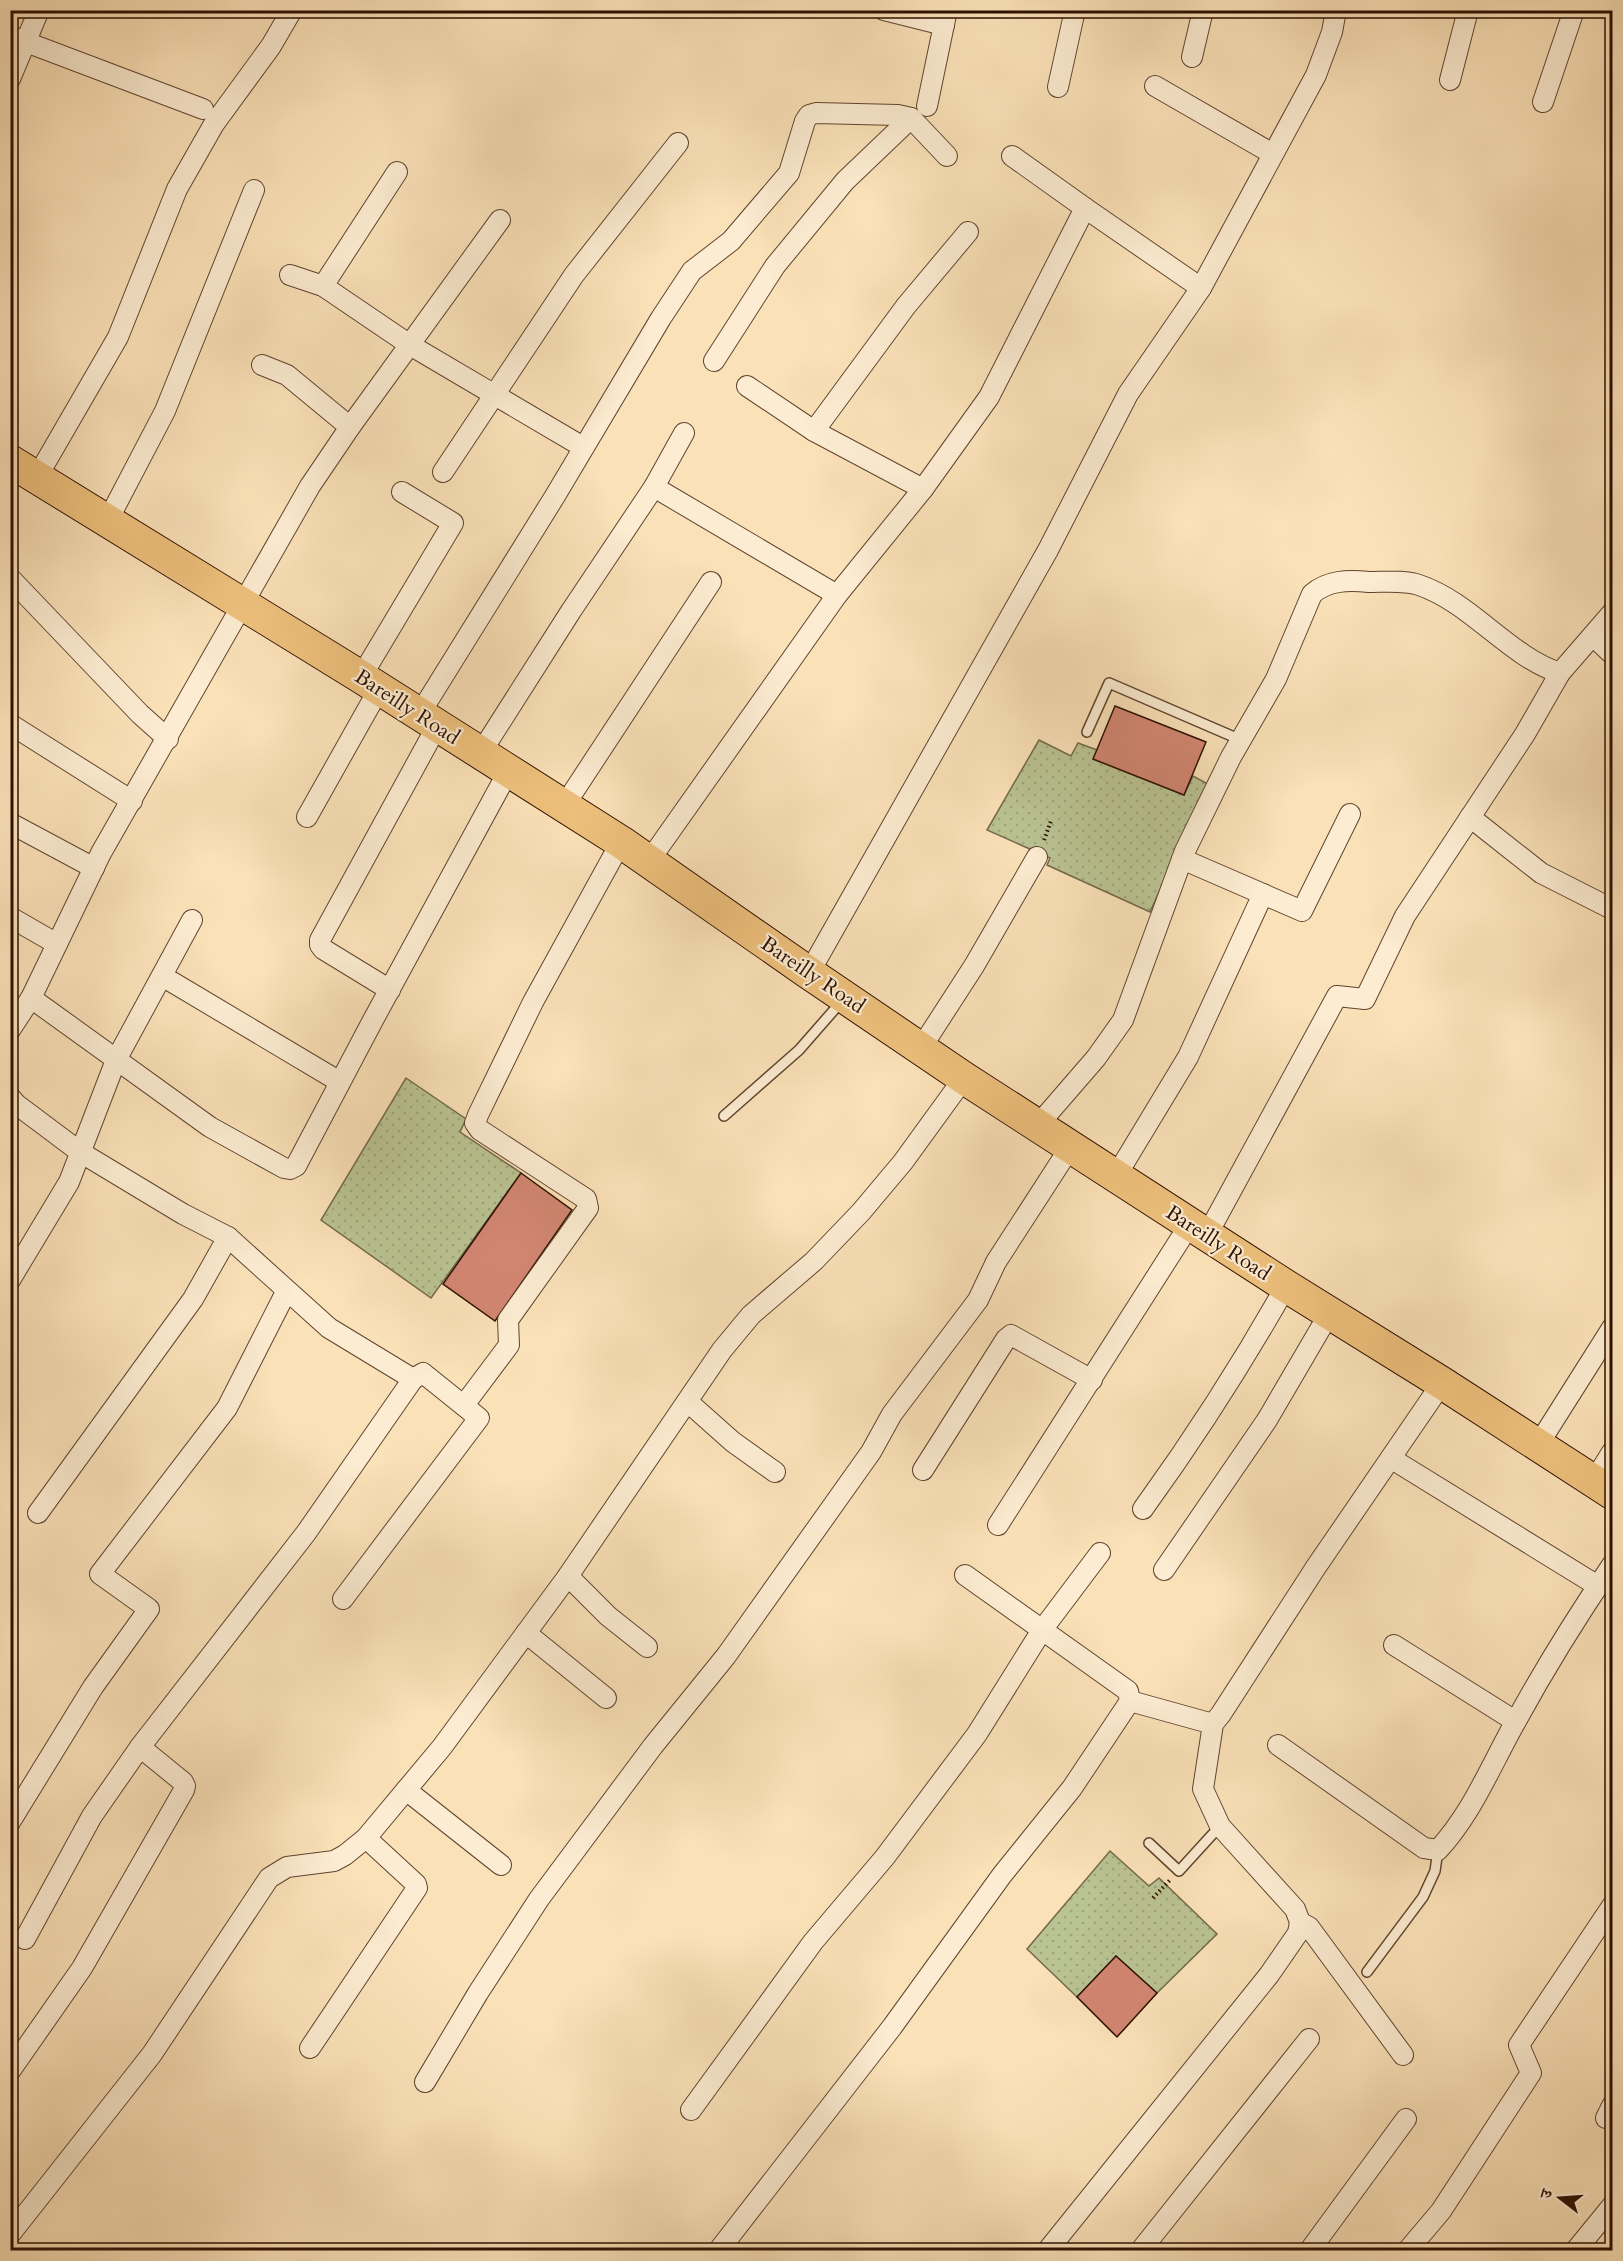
<svg xmlns="http://www.w3.org/2000/svg" width="1623" height="2261" font-family="Cardo,'Noto Serif Devanagari',serif">
<style>
.grass{fill:url(#grass-dots);stroke:#73694a;stroke-width:1.5}
.building{fill:#d28672;stroke:#2c0f01;stroke-width:1.5}
.lines{fill:none;stroke-linecap:round;stroke-linejoin:round}
.service-casing{stroke:#60442f;stroke-width:12}
.minor-casing{stroke:#60442f;stroke-width:22}
.trunk-casing{stroke:#2c0f01;stroke-width:34}
.path{stroke:#2c0f01;stroke-width:4;stroke-dasharray:1.5 3;stroke-linecap:butt}
.service{stroke:#fcecd1;stroke-width:9}
.minor{stroke:#fcecd1;stroke-width:20}
.trunk{stroke:#eec07c;stroke-width:32}
.labels{text-anchor:middle;dominant-baseline:central;stroke-width:4.5;stroke-linejoin:round;paint-order:stroke}
.street-label{font-size:21px;fill:#2c0f01;stroke:#fcecd1}
</style>
<defs>
<pattern id="grass-dots" width="8" height="8" patternUnits="userSpaceOnUse" patternTransform="scale(1.5)"><rect width="8" height="8" fill="#bac392"/><path d="M2 2h.1M6 6h.1" fill="none" stroke="#a0a67c" stroke-width="1.8" stroke-linecap="round"/></pattern>
</defs>
<rect width="100%" height="100%" fill="#fbe1b8"/>
<filter id="stains"><feTurbulence type="fractalNoise" baseFrequency=".00333" numOctaves="4"/><feColorMatrix values="0 0 0 0 .2 0 0 0 0 .09 0 0 0 0 .02 0 0 0 .5 -.17"/></filter>
<radialGradient id="worn" r=".72"><stop offset=".6" stop-color="#630" stop-opacity="0"/><stop offset="1" stop-color="#630" stop-opacity=".3"/></radialGradient>
<g class="grass">
<polygon points="1039,740 1071,756 1078,743 1097,750 1093,759 1184,795 1193,776 1208,784 1150,912 1047,865 1050,858 987,830"/>
<polygon points="406,1078 466,1119 460,1132 521,1173 431,1298 321,1220"/>
<polygon points="1110,1851 1149,1886 1159,1878 1217,1934 1157,1993 1116,1956 1077,1997 1027,1949"/>
</g>
<g class="building">
<polygon points="1115,706 1206,742 1184,795 1093,759"/>
<polygon points="521,1173 572,1210 495,1321 443,1284"/>
<polygon points="1116,1956 1157,1993 1117,2037 1077,1997"/>
</g>
<g class="lines">
<defs>
<g id="service">
<polyline points="1087,732 1109,683 1241,740"/>
<polyline points="724,1116 799,1050 841,1002"/>
<polyline points="1149,1843 1179,1871 1220,1826"/>
<polyline points="1367,1972 1423,1897 1435,1871 1438,1850"/>
</g>
<g id="minor">
<polyline points="884,10 944,25"/>
<polyline points="10,36 203,109"/>
<polyline points="1192,57 1203,10"/>
<polyline points="10,79 39,10"/>
<polyline points="1450,80 1468,10"/>
<polyline points="1155,86 1273,154"/>
<polyline points="1058,87 1075,10"/>
<polyline points="1543,102 1574,10"/>
<polyline points="927,106 947,10"/>
<polyline points="1085,208 1201,288"/>
<polyline points="290,275 323,286 410,345 583,447"/>
<polyline points="323,286 397,172"/>
<polyline points="714,361 775,266 845,181 911,118"/>
<polyline points="262,365 287,375 350,427"/>
<polyline points="747,386 814,431 923,489"/>
<polyline points="814,431 906,306 968,232"/>
<polyline points="443,472 574,275 678,143"/>
<polyline points="37,477 118,337 177,189 214,124 271,46 292,10"/>
<polyline points="654,487 837,595"/>
<polyline points="108,520 165,411 254,190"/>
<polyline points="10,578 140,714 168,739"/>
<polyline points="1593,636 1612,654"/>
<polyline points="361,677 453,523 402,492"/>
<polyline points="419,715 555,496 661,318 692,271 731,241 789,173 805,121 809,115 816,113 898,115 911,118 947,156"/>
<polyline points="10,724 132,801"/>
<polyline points="480,754 571,611 654,487 684,433"/>
<polyline points="564,806 711,582"/>
<polyline points="307,817 379,689"/>
<polyline points="1470,817 1541,873 1612,909"/>
<polyline points="10,823 94,868"/>
<polyline points="1182,859 1302,911 1350,814"/>
<polyline points="649,861 837,595 923,489 989,397 1085,208 1012,156"/>
<polyline points="10,917 57,944"/>
<polyline points="809,973 1048,550 1128,394 1201,288 1316,75 1332,32 1336,10"/>
<polyline points="162,976 340,1082"/>
<polyline points="390,990 323,949 320,945 320,940 437,726"/>
<polyline points="31,998 210,1127 284,1168 290,1169 296,1166 372,1022 509,770"/>
<polyline points="10,1030 31,998 101,853 310,486 350,427 500,220"/>
<polyline points="921,1048 974,966 1037,857"/>
<polyline points="10,1097 16,1104 80,1152 183,1214 228,1237 329,1328 413,1379 306,1533 140,1747 92,1816 25,1939"/>
<path d="M1038 1125 1096 1058 1123 1020 1185 851 1231 757 1276 679 1312 594C1328 580 1348 580 1369 582 1384 582 1405 580 1419 585 1472 603 1508 656 1560 673"/>
<polyline points="1116,1176 1188,1057 1263,894"/>
<polyline points="1207,1235 1337,996 1365,999 1405,916 1525,734 1560,673 1612,613"/>
<polyline points="10,1280 69,1182 116,1060 192,920"/>
<polyline points="688,1402 733,1442 775,1472"/>
<polyline points="464,1405 509,1345 508,1320 588,1208 586,1199 480,1130 475,1123 478,1115 533,1002 621,842"/>
<polyline points="1538,1445 1612,1328"/>
<polyline points="1392,1459 1598,1586"/>
<polyline points="923,1470 1006,1339 1011,1335 1092,1380"/>
<polyline points="1594,1481 1612,1452"/>
<path d="M1143 1509C1195 1437 1242 1364 1286 1286"/>
<polyline points="38,1513 193,1299 228,1237"/>
<polyline points="998,1525 1190,1224"/>
<polyline points="1164,1570 1267,1420 1329,1314"/>
<polyline points="568,1576 608,1616 647,1647"/>
<polyline points="343,1599 479,1418 423,1373 413,1379"/>
<polyline points="526,1633 606,1698"/>
<polyline points="1394,1645 1515,1721"/>
<polyline points="1130,1701 1213,1724"/>
<path d="M1278 1745 1424 1848 1438 1850C1473 1812 1491 1765 1516 1721 1545 1668 1578 1615 1612 1565"/>
<polyline points="406,1790 501,1865"/>
<polyline points="10,1822 93,1687 149,1609 100,1574 227,1408 286,1292"/>
<polyline points="1300,1922 1309,1927 1403,2055"/>
<polyline points="310,2048 417,1888 416,1884 366,1838"/>
<polyline points="10,2071 82,1968 184,1790 185,1786 183,1782 140,1747"/>
<polyline points="425,2082 478,1993 539,1899 653,1746 726,1656 871,1452 892,1414 978,1300 996,1262 1071,1146"/>
<polyline points="691,2110 813,1942 885,1857 977,1734 1042,1630 1100,1553"/>
<polyline points="1606,2118 1612,2106"/>
<polyline points="11,2233 152,2054 269,1878 287,1867 334,1861 345,1855 366,1838 442,1747 568,1576 722,1350 751,1315 814,1261 861,1212 903,1162 964,1078"/>
<polyline points="719,2250 892,2027 1002,1875 1072,1788 1130,1701 1128,1691 965,1575"/>
<polyline points="1048,2250 1269,1975 1298,1933 1300,1922 1295,1909 1220,1826 1203,1789 1213,1724 1221,1714 1316,1567 1442,1383"/>
<polyline points="1141,2250 1309,2039"/>
<polyline points="1310,2250 1406,2119"/>
<polyline points="1408,2250 1441,2211 1531,2073 1519,2045 1612,1906"/>
<polyline points="1576,2250 1612,2206"/>
</g>
<polyline id="trunk" points="10,461 361,677 621,842 809,973 964,1078 1286,1286 1442,1383 1612,1493"/>
</defs>
<use href="#service" class="service-casing"/>
<use href="#minor" class="minor-casing"/>
<use href="#trunk" class="trunk-casing"/>
<g class="path">
<polyline points="1044,840 1051,821"/>
<polyline points="1153,1898 1170,1880"/>
</g>
<use href="#service" class="service"/>
<use href="#minor" class="minor"/>
<use href="#trunk" class="trunk"/>
</g>
<g class="labels">
<g class="street-label">
<text transform="translate(407 707) rotate(33)">Bareilly Road</text>
<text transform="translate(813 975) rotate(34)">Bareilly Road</text>
<text transform="translate(1218 1243) rotate(33)">Bareilly Road</text>
</g>
</g>
<rect width="1623" height="2261" fill="none" stroke="#fbe1b8" stroke-width="36"/>
<rect x="12" y="12" width="1599" height="2237" fill="none" stroke="#2c0f01" stroke-width="3"/>
<rect x="18" y="18" width="1587" height="2225" fill="none" stroke="#2c0f01" stroke-width="1.5"/>
<g transform="translate(1560 2198) rotate(287)" stroke="#fcecd1" stroke-width="4.5" paint-order="stroke">
<path d="M0-4.5L10 22L0 15L-10 22Z" fill="#2c0f01"/>
<text y="-9" font-size="16" font-weight="bold" text-anchor="middle" fill="#2c0f01">उ</text>
</g>
<rect width="100%" height="100%" filter="url(#stains)"/>
<rect width="100%" height="100%" fill="url(#worn)"/>
</svg>
